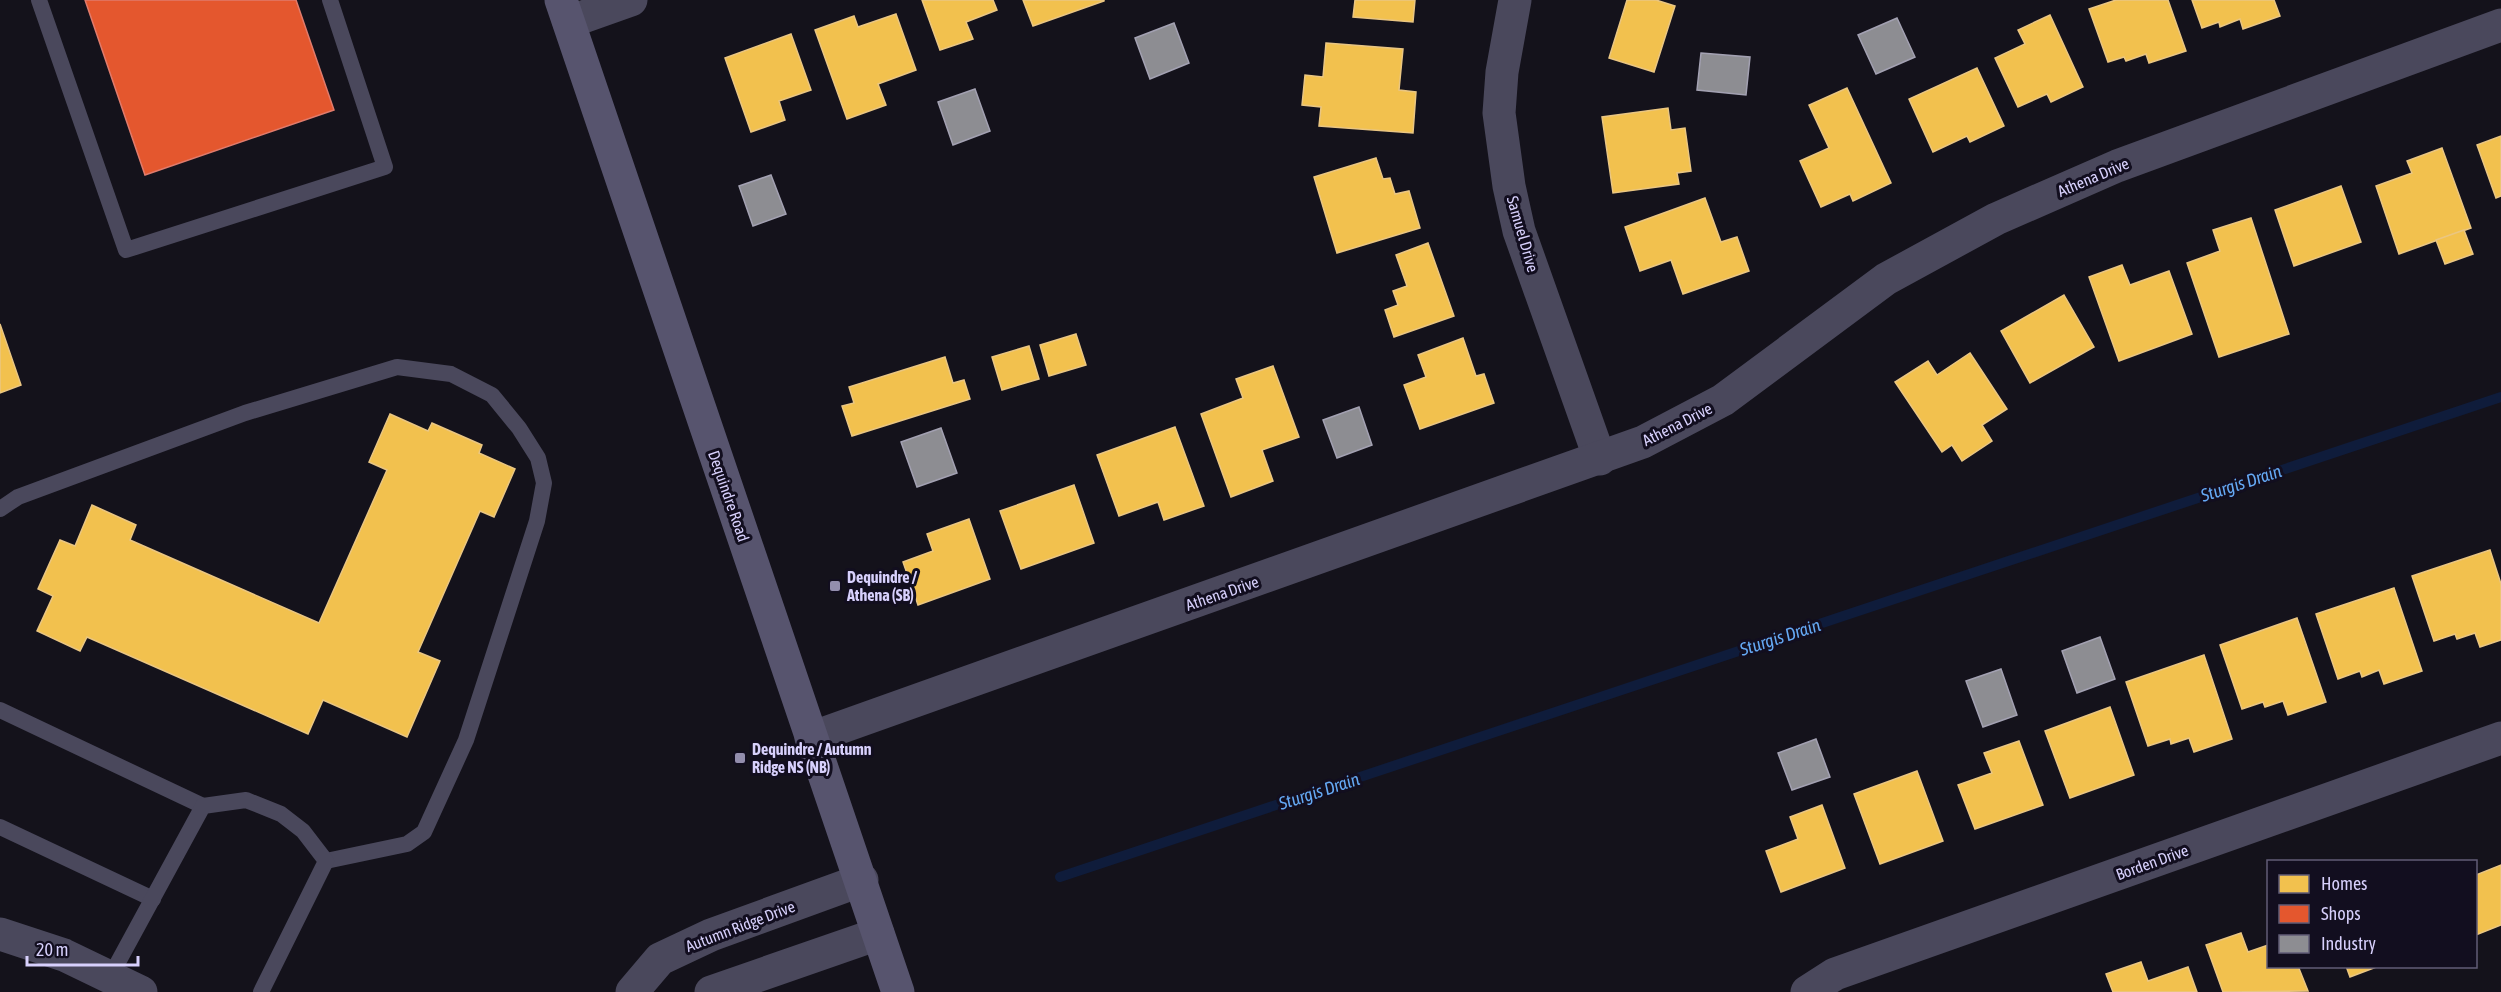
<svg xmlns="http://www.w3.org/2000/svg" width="2501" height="992" font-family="'Asap Condensed',sans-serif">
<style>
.homes{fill:#f2c14e;stroke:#eac682;stroke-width:1.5}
.shops{fill:#e4572e;stroke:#e07b6c;stroke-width:1.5}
.industry{fill:#8d8d92;stroke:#a3a1b2;stroke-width:1.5}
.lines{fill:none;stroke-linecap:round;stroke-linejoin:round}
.stream{stroke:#0f1c3b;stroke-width:10}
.service{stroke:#4a485c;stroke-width:16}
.minor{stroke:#4a485c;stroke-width:33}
.secondary{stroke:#57546e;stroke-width:33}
.poi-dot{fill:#938ead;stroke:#120e1f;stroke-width:2}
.labels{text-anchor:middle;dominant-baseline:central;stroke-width:6;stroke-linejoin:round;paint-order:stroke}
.street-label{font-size:16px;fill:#d7d0fc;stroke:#120e1f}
.poi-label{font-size:16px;font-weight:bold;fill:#d7d0fc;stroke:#120e1f;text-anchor:start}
.water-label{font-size:18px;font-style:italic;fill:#65a9f4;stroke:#120e1f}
</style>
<rect width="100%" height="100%" fill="#14121b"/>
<g class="homes">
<polygon points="922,0 993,0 997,10 966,22 973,39 940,50"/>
<polygon points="1023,0 1104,0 1104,1 1033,26"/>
<polygon points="1355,0 1415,0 1413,22 1353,17"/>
<polygon points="1627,0 1656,0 1675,6 1654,72 1609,58"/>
<polygon points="2116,0 2168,0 2186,51 2149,63 2146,54 2126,61 2124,57 2108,62 2089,9"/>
<polygon points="2192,0 2274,0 2280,16 2243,29 2240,19 2220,27 2219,22 2202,28"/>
<polygon points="896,14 916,70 878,84 886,105 847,119 815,30 854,16 858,27"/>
<polygon points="2050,15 2083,87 2051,102 2047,94 2018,107 1995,58 2025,44 2018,30"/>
<polygon points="791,34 811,90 779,101 785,120 751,132 725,58"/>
<polygon points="1326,43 1403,49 1399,90 1416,92 1413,133 1319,126 1321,107 1302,105 1305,75 1323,77"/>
<polygon points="1977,68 2004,126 1970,142 1967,136 1933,152 1909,99"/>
<polygon points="1847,88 1891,183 1853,201 1850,194 1821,207 1800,161 1829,148 1809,105"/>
<polygon points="1668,108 1671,130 1685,128 1691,171 1677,173 1679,184 1613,193 1602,117"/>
<polygon points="2501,136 2501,196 2496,198 2477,145"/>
<polygon points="2442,148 2471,228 2399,254 2376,186 2412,173 2407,161"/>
<polygon points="1376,158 1383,179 1390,178 1395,194 1409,191 1420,228 1337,253 1314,177"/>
<polygon points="2341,186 2361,242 2294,266 2275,210"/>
<polygon points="1705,198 1721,242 1737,237 1749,271 1683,294 1671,260 1640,271 1625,227"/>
<polygon points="2251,218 2289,334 2219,357 2187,263 2220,251 2213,230"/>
<polygon points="2464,230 2473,254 2445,264 2436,240"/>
<polygon points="1428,243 1454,316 1394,337 1385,310 1398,305 1393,291 1407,286 1396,255"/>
<polygon points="2122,265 2130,285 2169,271 2192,334 2119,361 2089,277"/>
<polygon points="2064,295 2094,347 2030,383 2001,331"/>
<polygon points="0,324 21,385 0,393"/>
<polygon points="1076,334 1086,365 1049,376 1040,345"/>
<polygon points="1463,338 1476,376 1484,374 1494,403 1420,429 1404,385 1426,377 1418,355"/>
<polygon points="1029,346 1039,379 1002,390 992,357"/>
<polygon points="1970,353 2007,409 1982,425 1992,441 1962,461 1952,445 1942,452 1895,382 1928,361 1937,375"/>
<polygon points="945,357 953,383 964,380 970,399 852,436 842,406 854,403 849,387"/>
<polygon points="1273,366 1299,437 1262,450 1273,481 1231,497 1201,414 1243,398 1236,379"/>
<polygon points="390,414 428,431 432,423 482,445 479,453 515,469 494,517 480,511 418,652 440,661 407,737 323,700 308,734 87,637 80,651 37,631 53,596 38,589 60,540 75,546 92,505 136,525 130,540 319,623 387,470 369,462"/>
<polygon points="1175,427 1204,506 1164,520 1158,502 1119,516 1097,455"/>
<polygon points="1074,485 1094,543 1021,569 1000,511"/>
<polygon points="969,519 990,579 918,605 903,562 933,551 927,534"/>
<polygon points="2490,550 2501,584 2501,640 2480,647 2475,633 2457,639 2455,634 2434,641 2412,576"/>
<polygon points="2394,588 2422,671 2384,684 2379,670 2362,677 2360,671 2338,679 2316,614"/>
<polygon points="2297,618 2326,702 2288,715 2283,701 2265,707 2263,702 2242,709 2220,645"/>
<polygon points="2204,655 2232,739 2194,752 2189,738 2171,744 2170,739 2148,746 2126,682"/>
<polygon points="2110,707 2134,775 2070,798 2045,731"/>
<polygon points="2019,741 2043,805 1975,829 1958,785 1992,773 1984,753"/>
<polygon points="1917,771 1943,841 1880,864 1854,794"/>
<polygon points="1822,805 1845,868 1781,892 1766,851 1798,839 1790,817"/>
<polygon points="2501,865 2501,925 2476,935 2476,875"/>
<polygon points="2241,933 2248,952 2268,945 2268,966 2298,966 2308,991 2223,992 2206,945"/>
<polygon points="2141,962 2148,981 2188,967 2197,992 2113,992 2106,974"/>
<polygon points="2346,966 2379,966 2350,977"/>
</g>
<polygon class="shops" points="85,0 296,0 334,110 145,175"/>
<g class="industry">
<polygon points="1897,18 1915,57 1876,74 1858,35"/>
<polygon points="1174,23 1189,63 1150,79 1135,38"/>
<polygon points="1701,53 1750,57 1746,95 1697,90"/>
<polygon points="975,89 990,131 953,145 938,102"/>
<polygon points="771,175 786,214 753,226 739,186"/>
<polygon points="1359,407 1372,445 1337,458 1323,420"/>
<polygon points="941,428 957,473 917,487 901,442"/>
<polygon points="2100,637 2115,679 2077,693 2062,651"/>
<polygon points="2001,669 2017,715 1983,727 1966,681"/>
<polygon points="1816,739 1830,777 1792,790 1778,753"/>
</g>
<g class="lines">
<polyline class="stream" points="1060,877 2501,397"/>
<g class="service">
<polyline points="39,0 126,250 385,167 330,0"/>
<polyline points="0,509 18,497 245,413 397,367 451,374 492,395 519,428 538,458 544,483 537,521 466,740 424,832 407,844 326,861"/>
<polyline points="0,710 203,806"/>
<polyline points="0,827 153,899"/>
<polyline points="110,977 203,806 246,800 281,814 303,831 326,861 261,992"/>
</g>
<g class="minor">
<polyline points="1515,0 1502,72 1499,113 1509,186 1519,231 1600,459"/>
<polyline points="569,22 631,0"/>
<polyline points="811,738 1643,442 1723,400 1886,279 1996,219 2117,166 2501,25"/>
<polyline points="0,934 64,955 141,992"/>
<polyline points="632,992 660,959 711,935 862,880"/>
<polyline points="711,992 878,934"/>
<polyline points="1807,992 1835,974 2501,738"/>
</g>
<polyline class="secondary" points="561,0 898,992"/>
</g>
<g class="poi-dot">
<rect x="829" y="580" width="12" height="12" rx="3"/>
<rect x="734" y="752" width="12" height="12" rx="3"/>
</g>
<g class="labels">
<g class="street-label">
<text transform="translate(2093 177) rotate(-23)">Athena Drive</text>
<text transform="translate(1523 234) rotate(74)">Samuel Drive</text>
<text transform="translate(1677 424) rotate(-27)">Athena Drive</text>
<text transform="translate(729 496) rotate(71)">Dequindre Road</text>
<text transform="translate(1222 593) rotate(-19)">Athena Drive</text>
<text transform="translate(2152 862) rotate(-20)">Borden Drive</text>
<text transform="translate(740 926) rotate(-21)">Autumn Ridge Drive</text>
</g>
<g class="poi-label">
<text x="847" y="577">Dequindre /<tspan x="847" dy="18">Athena (SB)</tspan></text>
<text x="752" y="749">Dequindre / Autumn<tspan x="752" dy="18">Ridge NS (NB)</tspan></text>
</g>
<g class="water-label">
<text transform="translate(2241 483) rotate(-18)">Sturgis Drain</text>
<text transform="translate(1780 637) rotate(-18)">Sturgis Drain</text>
<text transform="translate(1319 791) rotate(-18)">Sturgis Drain</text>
</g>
</g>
<rect x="2267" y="860" width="210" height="108" fill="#120e1f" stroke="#615c77" stroke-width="1.5"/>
<rect x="2279" y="875" width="30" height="18" fill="#f2c14e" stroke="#615c77" stroke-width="1.5"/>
<text x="2321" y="890" font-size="18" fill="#d7d0fc">Homes</text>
<rect x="2279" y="905" width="30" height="18" fill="#e4572e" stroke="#615c77" stroke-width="1.5"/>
<text x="2321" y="920" font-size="18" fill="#d7d0fc">Shops</text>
<rect x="2279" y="935" width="30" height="18" fill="#8d8d92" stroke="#615c77" stroke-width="1.5"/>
<text x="2321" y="950" font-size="18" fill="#d7d0fc">Industry</text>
<path d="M27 956v9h111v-9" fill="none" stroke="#d7d0fc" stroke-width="3"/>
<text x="36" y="956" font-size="18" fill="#d7d0fc" stroke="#120e1f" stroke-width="4.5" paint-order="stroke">20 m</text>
</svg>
